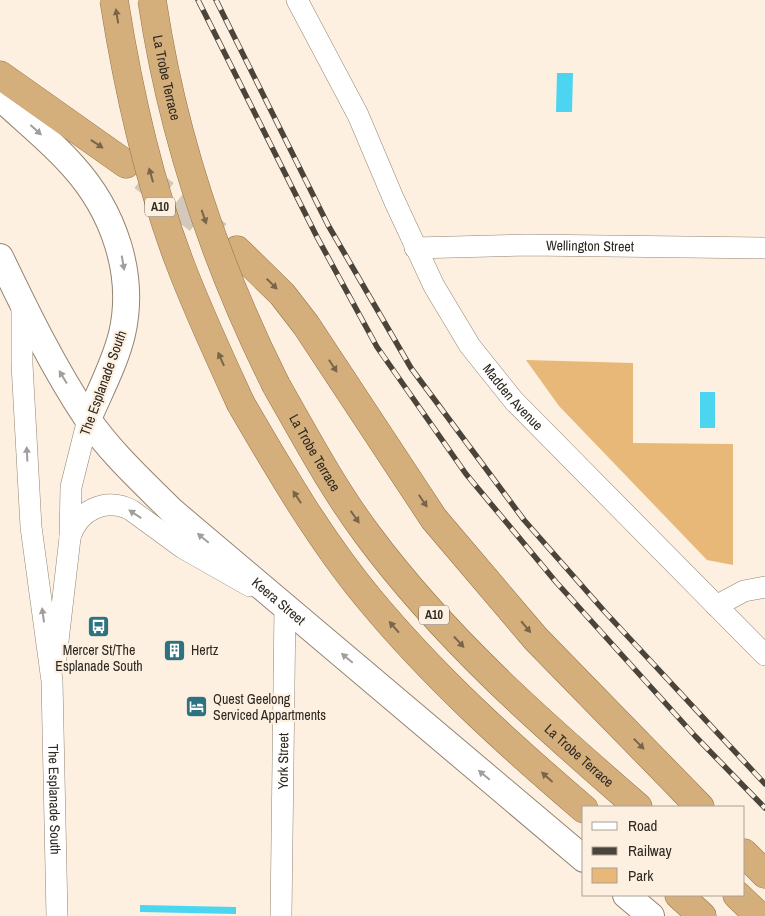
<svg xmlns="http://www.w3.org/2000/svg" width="765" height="916" font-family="'Archivo Narrow',sans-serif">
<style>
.green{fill:#e8b878}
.water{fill:#4cd5f0}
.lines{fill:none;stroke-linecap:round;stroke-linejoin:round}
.trunk-tunnel{stroke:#d4c8ba;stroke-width:28;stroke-dasharray:28 14;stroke-linecap:butt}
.minor-casing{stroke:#938472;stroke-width:22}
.tertiary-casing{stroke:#938472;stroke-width:28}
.trunk-casing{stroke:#937347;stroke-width:29}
.minor{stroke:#fff;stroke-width:21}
.tertiary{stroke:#fff;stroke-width:26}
.trunk{stroke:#d4af7c;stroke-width:28}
.rail-casing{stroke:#4b443b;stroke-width:5.5}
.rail{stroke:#fdf0e0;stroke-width:4;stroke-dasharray:11;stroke-linecap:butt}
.trunk-bridge-casing{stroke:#937347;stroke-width:29;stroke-linecap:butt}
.trunk-bridge{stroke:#d4af7c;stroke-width:28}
.oneway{fill:#796549}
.oneway2{fill:#a19e9b}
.labels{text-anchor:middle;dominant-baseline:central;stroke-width:4.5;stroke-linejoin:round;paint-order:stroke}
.shield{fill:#fdf0e0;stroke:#6c645a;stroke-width:1}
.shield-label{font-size:12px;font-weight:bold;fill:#2e2820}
.street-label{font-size:14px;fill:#2e2820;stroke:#fdf0e0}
.poi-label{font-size:14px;fill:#2e2820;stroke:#fdf0e0;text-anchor:start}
</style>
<rect width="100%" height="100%" fill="#fdf0e0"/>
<polygon class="green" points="526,360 633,363 633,443 733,444 733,565 707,560 559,406"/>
<g class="water">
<polygon points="557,73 573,73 572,112 556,112"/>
<rect x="700" y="392" width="15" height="36"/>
<polygon points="140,905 236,907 236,914 140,912"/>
</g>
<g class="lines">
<polyline class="trunk-tunnel" points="143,177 218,235"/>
<defs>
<g id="minor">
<path id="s1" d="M297 0 358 115 394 200 434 286 470 346 514 401 765 655"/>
<path id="s2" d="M415 248 528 245 765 248"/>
<path id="s3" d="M22 303V364L31 527 52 681 57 916"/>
<path d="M70 537C79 510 105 497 131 510L183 548 250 586"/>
<polyline points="716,606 744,591 765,587"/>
<polyline points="56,658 70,538 71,487 88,419"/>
<path id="s4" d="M281 916 285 607"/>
</g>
<g id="tertiary">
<path d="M0 97C24 120 50 140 72 165 113 210 136 273 122 334 115 363 100 391 88 419"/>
<path id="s5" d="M0 257C26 311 53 367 87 418 110 452 143 482 172 511L584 859"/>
<polyline points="626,895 651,916"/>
</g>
<g id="trunk">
<polyline points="0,75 126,164"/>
<polyline points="237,250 282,294 306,325 434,519 536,639 700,807"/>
<path id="s6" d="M276 385C305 436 332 487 367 534 444 638 541 723 638 807"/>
<path d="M241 404C280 471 320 540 370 600 434 677 508 744 584 809"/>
<polyline points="744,853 765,874"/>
<polyline points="679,895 702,916"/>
<polyline points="737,895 759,916"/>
</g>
</defs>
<use href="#minor" class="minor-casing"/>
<use href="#tertiary" class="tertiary-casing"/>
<use href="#trunk" class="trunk-casing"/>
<use href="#minor" class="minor"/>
<use href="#tertiary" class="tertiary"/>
<use href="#trunk" class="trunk"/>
<defs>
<g id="rail">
<polyline points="198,0 317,237 377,347 466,474 556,582 695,736 765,808"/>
<polyline points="216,0 328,225 411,368 524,520 605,612 765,784"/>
</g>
</defs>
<use href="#rail" class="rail-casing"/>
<use href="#rail" class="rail"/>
<defs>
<g id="trunk-bridge">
<path d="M114 0C128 89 147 176 179 261 197 309 219 356 241 404"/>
<path id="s7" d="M152 0C172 135 215 263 276 385"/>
</g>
</defs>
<use href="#trunk-bridge" class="trunk-bridge-casing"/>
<use href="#trunk-bridge" class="trunk-bridge"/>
</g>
<defs><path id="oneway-solid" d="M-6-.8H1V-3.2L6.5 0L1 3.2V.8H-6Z" transform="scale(1.25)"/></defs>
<g class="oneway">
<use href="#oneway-solid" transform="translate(117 16) rotate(-99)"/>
<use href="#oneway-solid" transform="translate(97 144) rotate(34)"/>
<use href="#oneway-solid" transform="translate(151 175) rotate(-106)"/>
<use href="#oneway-solid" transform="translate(204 217) rotate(71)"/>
<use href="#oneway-solid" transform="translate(272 284) rotate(45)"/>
<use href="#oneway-solid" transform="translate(221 359) rotate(-114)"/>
<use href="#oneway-solid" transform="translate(333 366) rotate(57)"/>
<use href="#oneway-solid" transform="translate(297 497) rotate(-123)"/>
<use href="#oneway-solid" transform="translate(423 501) rotate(56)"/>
<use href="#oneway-solid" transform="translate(355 517) rotate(55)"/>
<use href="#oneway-solid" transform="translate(394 627) rotate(-131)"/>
<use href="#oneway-solid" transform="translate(526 627) rotate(50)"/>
<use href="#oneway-solid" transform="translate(459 642) rotate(47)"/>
<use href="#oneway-solid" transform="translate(639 744) rotate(46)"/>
<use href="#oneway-solid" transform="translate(547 777) rotate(-138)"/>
</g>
<g class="oneway2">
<use href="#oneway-solid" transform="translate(36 130) rotate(42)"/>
<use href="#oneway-solid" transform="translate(123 263) rotate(80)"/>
<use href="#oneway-solid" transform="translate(63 377) rotate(-121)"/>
<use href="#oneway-solid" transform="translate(27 454) rotate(-93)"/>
<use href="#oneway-solid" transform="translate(135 514) rotate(-147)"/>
<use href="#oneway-solid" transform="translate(203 538) rotate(-140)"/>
<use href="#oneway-solid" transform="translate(43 615) rotate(-98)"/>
<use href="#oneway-solid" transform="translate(347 658) rotate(-140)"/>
<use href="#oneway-solid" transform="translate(484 775) rotate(-140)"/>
</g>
<defs>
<symbol id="bus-square" viewBox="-11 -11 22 22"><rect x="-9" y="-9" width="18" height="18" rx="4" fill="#2c7280" stroke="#fdf0e0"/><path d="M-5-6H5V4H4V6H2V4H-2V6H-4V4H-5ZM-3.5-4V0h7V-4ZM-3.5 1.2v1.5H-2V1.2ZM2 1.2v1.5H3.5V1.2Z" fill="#fff"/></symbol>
<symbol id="building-square" viewBox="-11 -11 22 22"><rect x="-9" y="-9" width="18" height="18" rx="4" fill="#2c7280" stroke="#fdf0e0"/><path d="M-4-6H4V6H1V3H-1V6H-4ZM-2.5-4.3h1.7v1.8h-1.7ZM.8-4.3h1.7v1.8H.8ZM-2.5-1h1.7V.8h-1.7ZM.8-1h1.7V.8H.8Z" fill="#fff"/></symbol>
<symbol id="hotel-square" viewBox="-11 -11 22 22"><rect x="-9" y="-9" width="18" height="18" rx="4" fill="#2c7280" stroke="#fdf0e0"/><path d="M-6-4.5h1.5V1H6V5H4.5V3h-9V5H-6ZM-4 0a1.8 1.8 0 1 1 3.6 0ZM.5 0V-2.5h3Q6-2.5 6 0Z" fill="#fff"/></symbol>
</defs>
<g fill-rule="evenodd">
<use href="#bus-square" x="86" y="614" width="25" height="25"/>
<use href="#building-square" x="162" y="638" width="25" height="25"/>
<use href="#hotel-square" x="184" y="694" width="25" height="25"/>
</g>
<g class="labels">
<g class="shield">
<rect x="145" y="197.5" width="30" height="19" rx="4"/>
<rect x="419" y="605.5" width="30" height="19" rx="4"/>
</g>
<g class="shield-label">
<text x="160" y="207">A10</text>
<text x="434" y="615">A10</text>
</g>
<g class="street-label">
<text stroke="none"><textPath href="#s7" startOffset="79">La Trobe Terrace</textPath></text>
<text stroke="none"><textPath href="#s2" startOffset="175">Wellington Street</textPath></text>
<text transform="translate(103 383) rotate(-70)">The Esplanade South</text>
<text stroke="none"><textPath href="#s1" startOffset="454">Madden Avenue</textPath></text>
<text stroke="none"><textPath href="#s6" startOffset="78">La Trobe Terrace</textPath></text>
<text stroke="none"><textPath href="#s5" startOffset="449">Keera Street</textPath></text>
<text stroke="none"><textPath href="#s6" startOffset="482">La Trobe Terrace</textPath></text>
<text stroke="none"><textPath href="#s4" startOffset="155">York Street</textPath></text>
<text stroke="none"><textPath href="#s3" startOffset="498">The Esplanade South</textPath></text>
</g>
<g class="poi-label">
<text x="99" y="650" text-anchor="middle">Mercer St/The<tspan x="99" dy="16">Esplanade South</tspan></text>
<text x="191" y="650">Hertz</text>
<text x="213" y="699">Quest Geelong<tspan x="213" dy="16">Serviced Appartments</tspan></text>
</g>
</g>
<rect x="582" y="806" width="162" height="90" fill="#fdf0e0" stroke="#aaa093"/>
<rect x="592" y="822" width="25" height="8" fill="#ffffff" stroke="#aaa093"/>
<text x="628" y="831" font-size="15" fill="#2e2820">Road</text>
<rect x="592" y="847" width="25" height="8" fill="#4b443b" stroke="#aaa093"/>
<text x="628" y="856" font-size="15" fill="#2e2820">Railway</text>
<rect x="592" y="868" width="25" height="15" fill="#e8b878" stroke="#aaa093"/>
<text x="628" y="881" font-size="15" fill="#2e2820">Park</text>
</svg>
